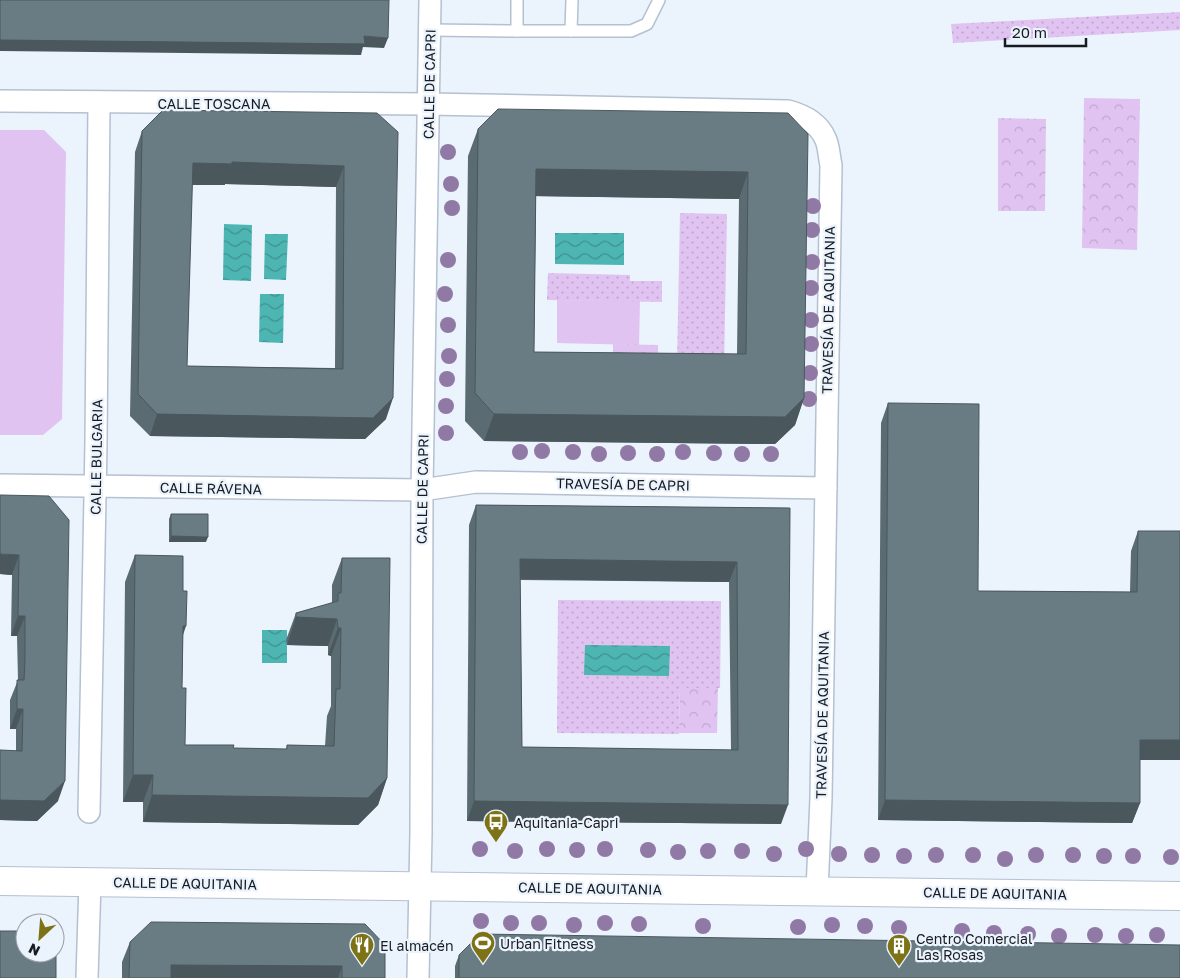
<svg xmlns="http://www.w3.org/2000/svg" width="1180" height="978" font-family="'Golos Text',sans-serif">
<style>
.grass{fill:#e0c3f1}
.park{fill:url(#park-crowns)}
.garden{fill:url(#garden-dots)}
.water{fill:url(#water-waves)}
.lines{fill:none;stroke-linecap:round;stroke-linejoin:round}
.service-casing{stroke:#b4c1d1;stroke-width:14}
.minor-casing{stroke:#b4c1d1;stroke-width:24}
.tertiary-casing{stroke:#b4c1d1;stroke-width:30}
.service{stroke:#fff;stroke-width:11}
.minor{stroke:#fff;stroke-width:21}
.tertiary{stroke:#fff;stroke-width:28}
.tree{fill:#9179a6}
.wall{fill:#5a6b72;fill-rule:evenodd}
.shaded-wall{fill:#4a575c}
.building{fill:#697c84;stroke:#4a575c;fill-rule:evenodd}
.labels{text-anchor:middle;dominant-baseline:central;stroke-width:4.5;stroke-linejoin:round;paint-order:stroke}
.street-label{font-size:14px;fill:#181c22;stroke:#ebf3fd}
.poi-label{font-size:14px;fill:#181c22;stroke:#ebf3fd;text-anchor:start}
</style>
<defs>
<pattern id="park-crowns" width="20" height="18" patternUnits="userSpaceOnUse" patternTransform="scale(1.25)"><rect width="20" height="18" fill="#e0c3f1"/><path d="M2 6a3 3 0 1 1 6 0M12 15a3 3 0 1 1 6 0" fill="none" stroke="#bfa7ce"/></pattern>
<pattern id="garden-dots" width="8" height="8" patternUnits="userSpaceOnUse" patternTransform="scale(1.25)"><rect width="8" height="8" fill="#e0c3f1"/><path d="M2 2h.1M6 6h.1" fill="none" stroke="#bfa7ce" stroke-width="1.8" stroke-linecap="round"/></pattern>
<pattern id="water-waves" width="16" height="10" patternUnits="userSpaceOnUse" patternTransform="scale(1.25)"><rect width="16" height="10" fill="#4db5b2"/><path d="M0 5q4-4 8 0t8 0" fill="none" stroke="#3f9290"/></pattern>
</defs>
<rect width="100%" height="100%" fill="#ebf3fd"/>
<g class="grass">
<polygon points="0,130 44,130 66,152 62,419 43,435 0,435"/>
<polygon points="557,300 640,301 639,345 557,343"/>
</g>
<g class="park">
<polygon points="1084,98 1140,99 1137,250 1082,248"/>
<polygon points="998,118 1046,119 1045,211 998,211"/>
<polygon points="613,344 658,345 658,366 613,365"/>
<polygon points="680,688 718,688 717,733 679,733"/>
</g>
<g class="garden">
<polygon points="1180,12 1180,30 953,43 951,24"/>
<polygon points="680,213 727,214 724,367 677,366"/>
<polygon points="548,273 630,275 630,281 662,281 662,302 547,300"/>
<polygon points="558,600 721,601 720,688 680,688 679,734 557,733"/>
</g>
<g class="water">
<polygon points="224,224 252,225 251,281 223,280"/>
<polygon points="555,233 624,233 624,265 555,264"/>
<polygon points="265,234 288,234 286,280 264,279"/>
<polygon points="260,294 284,294 283,343 259,342"/>
<rect x="262" y="630" width="25" height="33"/>
<polygon points="585,645 670,646 669,676 584,675"/>
</g>
<g class="lines">
<defs>
<g id="service">
<polyline points="430,30 517,31 517,0"/>
<polyline points="517,31 631,31 647,24 659,0"/>
<polyline points="571,31 572,0"/>
</g>
<g id="minor">
<path d="M0 101 428 104 788 111C803 115 818 122 825 138 829 145 829 157 831 165L821 798 817 891"/>
<polyline points="0,485 422,490 476,482 826,488"/>
<polyline points="89,812 96,443 99,102"/>
<polyline points="87,978 90,882"/>
<polyline points="418,978 421,833 422,490 430,0"/>
</g>
<polyline id="tertiary" points="0,881 1180,896"/>
</defs>
<use href="#service" class="service-casing"/>
<use href="#minor" class="minor-casing"/>
<use href="#tertiary" class="tertiary-casing"/>
<use href="#service" class="service"/>
<use href="#minor" class="minor"/>
<use href="#tertiary" class="tertiary"/>
</g>
<g class="tree">
<circle cx="448" cy="152" r="8"/>
<circle cx="451" cy="184" r="8"/>
<circle cx="813" cy="206" r="8"/>
<circle cx="452" cy="208" r="8"/>
<circle cx="812" cy="230" r="8"/>
<circle cx="448" cy="260" r="8"/>
<circle cx="812" cy="262" r="8"/>
<circle cx="811" cy="288" r="8"/>
<circle cx="445" cy="294" r="8"/>
<circle cx="811" cy="320" r="8"/>
<circle cx="448" cy="325" r="8"/>
<circle cx="811" cy="344" r="8"/>
<circle cx="449" cy="356" r="8"/>
<circle cx="810" cy="373" r="8"/>
<circle cx="447" cy="379" r="8"/>
<circle cx="809" cy="399" r="8"/>
<circle cx="446" cy="406" r="8"/>
<circle cx="446" cy="433" r="8"/>
<circle cx="542" cy="451" r="8"/>
<circle cx="520" cy="452" r="8"/>
<circle cx="573" cy="452" r="8"/>
<circle cx="683" cy="452" r="8"/>
<circle cx="628" cy="453" r="8"/>
<circle cx="714" cy="453" r="8"/>
<circle cx="599" cy="454" r="8"/>
<circle cx="657" cy="454" r="8"/>
<circle cx="742" cy="454" r="8"/>
<circle cx="771" cy="454" r="8"/>
<circle cx="480" cy="849" r="8"/>
<circle cx="547" cy="849" r="8"/>
<circle cx="605" cy="849" r="8"/>
<circle cx="806" cy="849" r="8"/>
<circle cx="577" cy="850" r="8"/>
<circle cx="648" cy="850" r="8"/>
<circle cx="515" cy="851" r="8"/>
<circle cx="708" cy="851" r="8"/>
<circle cx="742" cy="851" r="8"/>
<circle cx="678" cy="852" r="8"/>
<circle cx="774" cy="854" r="8"/>
<circle cx="839" cy="854" r="8"/>
<circle cx="872" cy="855" r="8"/>
<circle cx="936" cy="855" r="8"/>
<circle cx="973" cy="855" r="8"/>
<circle cx="1036" cy="855" r="8"/>
<circle cx="1073" cy="855" r="8"/>
<circle cx="904" cy="856" r="8"/>
<circle cx="1104" cy="856" r="8"/>
<circle cx="1133" cy="856" r="8"/>
<circle cx="1171" cy="857" r="8"/>
<circle cx="1005" cy="859" r="8"/>
<circle cx="481" cy="921" r="8"/>
<circle cx="511" cy="923" r="8"/>
<circle cx="539" cy="923" r="8"/>
<circle cx="605" cy="923" r="8"/>
<circle cx="639" cy="924" r="8"/>
<circle cx="574" cy="925" r="8"/>
<circle cx="832" cy="925" r="8"/>
<circle cx="703" cy="926" r="8"/>
<circle cx="865" cy="926" r="8"/>
<circle cx="798" cy="927" r="8"/>
<circle cx="899" cy="928" r="8"/>
<circle cx="962" cy="931" r="8"/>
<circle cx="994" cy="933" r="8"/>
<circle cx="1028" cy="934" r="8"/>
<circle cx="1095" cy="935" r="8"/>
<circle cx="1157" cy="935" r="8"/>
<circle cx="1059" cy="936" r="8"/>
<circle cx="1126" cy="936" r="8"/>
</g>
<g class="wall">
<path d="M377 113 386 419 365 439 150 436 130 416 135 152 142 131ZM225 184 336 187 335 368 187 366 192 185H225Z"/>
<path d="M788 113 804 398 795 425 775 444 484 441 465 421 468 156 478 129ZM536 196 739 199 737 354 534 352Z"/>
<polygon points="888,403 978,591 1130,592 1131,551 1138,531 1180,531 1180,760 1140,760 1140,803 1132,823 878,820 881,423"/>
<polygon points="49,496 58,801 37,821 0,820 0,750 16,751 16,729 10,729 10,700 18,680 17,636 11,636 12,575 0,574"/>
<path d="M476 505 790 508 781 824 467 821 469 525ZM520 580 729 582 731 750 522 747Z"/>
<polygon points="171,514 206,542 169,542 169,519"/>
<polygon points="135,555 183,636 182,688 185,745 233,748 286,749 287,745 325,746 327,716 331,706 331,656 328,655 328,646 287,645 286,640 296,613 332,603 332,585 342,558 387,778 378,805 358,825 143,822 143,802 123,802 125,582"/>
<polygon points="365,924 385,978 122,978 122,962 130,942"/>
<polygon points="459,955 1180,978 455,978 455,966"/>
</g>
<g class="shaded-wall">
<polygon points="364,36 388,38 384,48 363,47 361,55 0,51 0,40"/>
<polygon points="232,162 344,166 336,187 225,184 225,185 185,185 193,163"/>
<polygon points="536,169 748,172 739,199 526,196"/>
<polygon points="393,398 386,419 365,439 150,436 157,414"/>
<polygon points="804,398 795,425 775,444 484,441 494,414"/>
<polygon points="171,536 208,537 206,542 169,542"/>
<polygon points="0,554 19,555 12,575 0,574"/>
<polygon points="520,559 737,562 729,582 512,579"/>
<polygon points="18,616 25,616 17,636 11,636"/>
<polygon points="296,617 337,619 328,646 287,645"/>
<polygon points="183,626 186,626 177,653"/>
<polygon points="338,628 341,628 331,656 328,655"/>
<polygon points="17,709 23,709 16,729 10,729"/>
<polygon points="1140,740 1180,740 1180,760 1133,760"/>
<polygon points="133,775 153,775 143,802 123,802"/>
<polygon points="387,778 378,805 358,825 143,822 152,795"/>
<polygon points="65,781 58,801 37,821 0,820 0,800"/>
<polygon points="885,800 1140,803 1132,823 878,820"/>
<polygon points="474,801 788,805 781,824 467,821"/>
<polygon points="171,965 342,966 338,978 166,978"/>
</g>
<g class="building">
<polygon points="0,0 389,0 388,38 364,36 365,44 0,40"/>
<path d="M498 109 788 113 808 134 804 398 785 417 494 414 475 393 478 129ZM536 169 748 172 746 354 534 352Z"/>
<path d="M163 110 377 113 398 132 393 398 373 418 157 414 138 394 142 131ZM232 162 344 166 343 369 187 366 193 163 232 164Z"/>
<polygon points="888,403 979,404 978,591 1137,592 1138,531 1180,531 1180,740 1140,740 1140,803 885,800"/>
<polygon points="0,495 49,496 69,520 65,781 44,801 0,800 0,750 22,751 23,709 17,709 17,680 24,680 25,660 25,616 18,616 19,555 0,554"/>
<path d="M476 505 790 508 788 805 474 801ZM520 559 737 562 738 750 522 747Z"/>
<polygon points="171,514 208,514 208,537 171,536"/>
<polygon points="135,555 183,556 183,591 187,591 186,626 183,626 182,688 186,688 185,745 234,745 233,748 287,749 287,745 334,746 336,689 340,689 341,628 338,628 337,619 296,617 296,613 338,601 338,593 341,593 342,558 390,558 387,778 368,798 152,795 153,775 133,775"/>
<polygon points="151,922 365,924 385,945 385,978 342,978 342,966 171,965 171,978 129,978 130,942"/>
<polygon points="0,931 21,931 21,951 25,951 25,953 56,952 56,978 0,978"/>
<polygon points="480,934 1180,945 1180,978 459,978 459,955"/>
</g>
<defs>
<symbol id="bus-pin" viewBox="-11 -11 22 30"><path d="M0 17L-7.5 6A9.5 9.5 0 1 1 7.5 6Z" fill="#7d7316" stroke="#ebf3fd"/><path d="M-5-6H5V4H4V6H2V4H-2V6H-4V4H-5ZM-3.5-4V0h7V-4ZM-3.5 1.2v1.5H-2V1.2ZM2 1.2v1.5H3.5V1.2Z" fill="#fff"/></symbol>
<symbol id="stadium-pin" viewBox="-11 -11 22 30"><path d="M0 17L-7.5 6A9.5 9.5 0 1 1 7.5 6Z" fill="#7d7316" stroke="#ebf3fd"/><path d="M0-5a6.5 5 0 1 0 0 10a6.5 5 0 1 0 0-10ZM-3.5-1.8h7v3.6h-7Z" fill="#fff"/></symbol>
<symbol id="restaurant-pin" viewBox="-11 -11 22 30"><path d="M0 17L-7.5 6A9.5 9.5 0 1 1 7.5 6Z" fill="#7d7316" stroke="#ebf3fd"/><path d="M-5-6h1v4h1v-4h1v4h1v-4h1v5L-1.5 .5V6h-2V.5L-5-1ZM5-6V6H3V1.5H1.5Q1.5-4 5-6Z" fill="#fff"/></symbol>
<symbol id="building-pin" viewBox="-11 -11 22 30"><path d="M0 17L-7.5 6A9.5 9.5 0 1 1 7.5 6Z" fill="#7d7316" stroke="#ebf3fd"/><path d="M-4-6H4V6H1V3H-1V6H-4ZM-2.5-4.3h1.7v1.8h-1.7ZM.8-4.3h1.7v1.8H.8ZM-2.5-1h1.7V.8h-1.7ZM.8-1h1.7V.8H.8Z" fill="#fff"/></symbol>
</defs>
<g fill-rule="evenodd">
<use href="#bus-pin" x="482" y="808" width="28" height="38"/>
<use href="#stadium-pin" x="469" y="929" width="28" height="38"/>
<use href="#restaurant-pin" x="348" y="931" width="28" height="38"/>
<use href="#building-pin" x="885" y="932" width="28" height="38"/>
</g>
<g class="labels">
<g class="street-label">
<text transform="translate(429 84) rotate(-89)">CALLE DE CAPRI</text>
<text x="214" y="103">CALLE TOSCANA</text>
<text transform="translate(828 310) rotate(-89)">TRAVESÍA DE AQUITANIA</text>
<text transform="translate(96 457) rotate(-89)">CALLE BULGARIA</text>
<text transform="translate(623 484) rotate(1)">TRAVESÍA DE CAPRI</text>
<text transform="translate(211 488) rotate(1)">CALLE RÁVENA</text>
<text transform="translate(422 489) rotate(-89)">CALLE DE CAPRI</text>
<text transform="translate(822 715) rotate(-89)">TRAVESÍA DE AQUITANIA</text>
<text transform="translate(185 883) rotate(1)">CALLE DE AQUITANIA</text>
<text transform="translate(590 888) rotate(1)">CALLE DE AQUITANIA</text>
<text transform="translate(995 893) rotate(1)">CALLE DE AQUITANIA</text>
</g>
<g class="poi-label">
<text x="514" y="822">Aquitania-Capri</text>
<text x="916" y="938">Centro Comercial<tspan x="916" dy="16">Las Rosas</tspan></text>
<text x="500" y="943">Urban Fitness</text>
<text x="380" y="945">El almacén</text>
</g>
</g>
<g transform="translate(40 938) rotate(206)"><circle r="24" fill="#ebf3fd" stroke="#979da5"/>
<path d="M0-4L9 19L0 12L-9 19Z" fill="#7d7316"/>
<text y="-8" font-size="14" font-weight="bold" text-anchor="middle" fill="#181c22">N</text>
</g>
<path d="M1005 38v8h81v-8" fill="none" stroke="#181c22" stroke-width="2.5"/>
<text x="1012" y="38" font-size="15" fill="#181c22" stroke="#ebf3fd" stroke-width="4" paint-order="stroke">20 m</text>
</svg>
